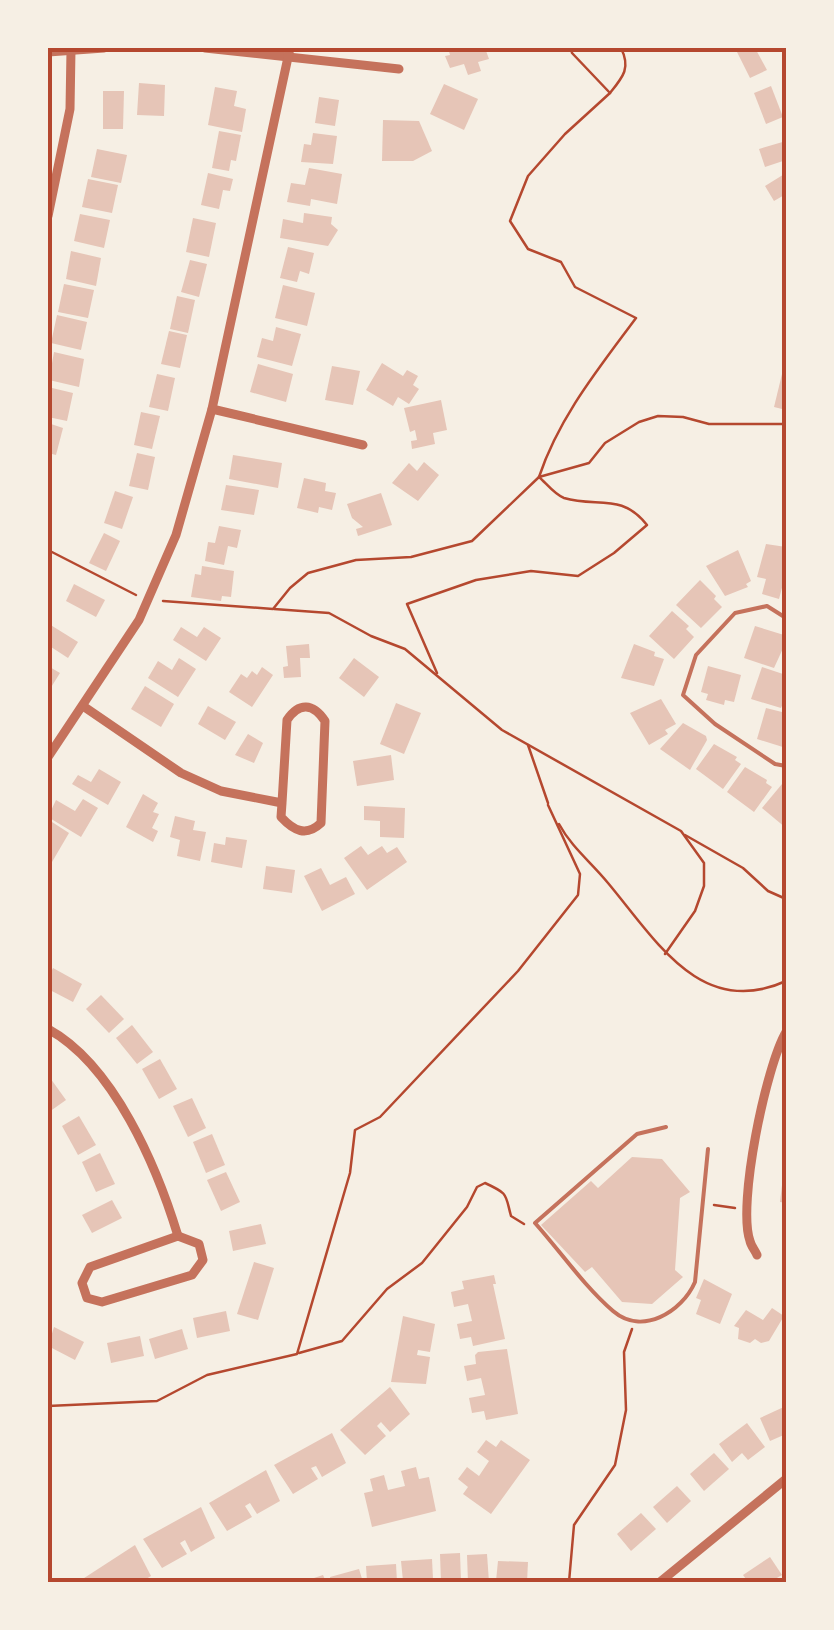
<svg xmlns="http://www.w3.org/2000/svg" width="834" height="1630" font-family="'Space Grotesk',sans-serif">
<style>
.building{fill:#e6c5b7}
.lines{fill:none;stroke-linecap:round;stroke-linejoin:round}
.path{stroke:#b5482f;stroke-width:2.5}
.service{stroke:#c5725c;stroke-width:4}
.minor{stroke:#c5725c;stroke-width:9}
.neatline{fill:none;stroke:#b5482f;stroke-width:4}
</style>
<rect width="100%" height="100%" fill="#f6efe4"/>
<g class="building">
<polygon points="448,48 485,48 489,59 478,62 481,71 468,75 464,64 450,68 445,56 450,55"/>
<polygon points="735,48 755,48 767,70 750,78"/>
<polygon points="139,83 165,85 164,116 137,115"/>
<polygon points="444,84 478,99 464,130 430,114"/>
<polygon points="771,86 783,117 766,124 754,93"/>
<polygon points="215,87 237,91 234,106 246,109 242,132 208,125"/>
<polygon points="103,91 124,91 123,129 103,129"/>
<polygon points="319,97 339,100 335,126 315,123"/>
<polygon points="383,120 419,121 432,151 413,161 382,161"/>
<polygon points="219,131 241,135 236,161 231,160 229,171 212,168"/>
<polygon points="313,133 337,136 333,164 301,162 304,144 311,145"/>
<polygon points="786,141 786,160 765,167 759,149"/>
<polygon points="97,149 127,155 121,183 91,177"/>
<polygon points="309,168 342,174 337,204 311,199 310,206 287,202 291,183 305,185"/>
<polygon points="208,173 233,179 230,191 223,190 219,209 201,205"/>
<polygon points="786,173 786,194 774,201 765,186"/>
<polygon points="88,179 118,185 112,213 82,207"/>
<polygon points="304,213 332,217 331,224 338,230 328,246 280,238 283,219 303,223"/>
<polygon points="80,214 110,220 104,248 74,241"/>
<polygon points="193,218 216,223 209,257 186,252"/>
<polygon points="288,247 314,253 309,274 300,271 297,282 280,278"/>
<polygon points="71,251 101,258 96,286 66,279"/>
<polygon points="190,260 207,264 199,297 181,292"/>
<polygon points="64,284 94,290 88,318 58,312"/>
<polygon points="283,285 315,293 307,326 275,318"/>
<polygon points="177,296 195,300 188,333 170,329"/>
<polygon points="57,315 87,322 81,350 51,343"/>
<polygon points="276,327 301,334 292,366 257,357 262,338 273,341"/>
<polygon points="169,331 187,335 180,368 161,364"/>
<polygon points="54,352 84,359 79,387 49,380"/>
<polygon points="382,363 403,376 407,370 418,376 413,385 419,389 409,404 398,397 393,406 366,390"/>
<polygon points="258,364 293,374 286,402 250,392"/>
<polygon points="332,366 360,371 353,405 325,400"/>
<polygon points="157,374 175,378 168,411 149,407"/>
<polygon points="782,374 786,375 786,410 774,407"/>
<polygon points="48,387 73,393 67,421 48,417"/>
<polygon points="441,400 447,430 433,433 435,444 412,449 411,441 417,440 415,430 410,432 404,408"/>
<polygon points="141,412 160,416 152,449 134,445"/>
<polygon points="48,423 63,428 56,455 48,453"/>
<polygon points="137,453 155,457 148,490 129,486"/>
<polygon points="233,455 282,463 278,488 229,479"/>
<polygon points="424,462 439,475 418,501 392,483 409,463 417,471"/>
<polygon points="304,478 326,483 325,491 336,493 332,510 319,507 318,513 297,508"/>
<polygon points="226,485 259,490 254,515 221,510"/>
<polygon points="115,491 133,497 122,529 104,523"/>
<polygon points="381,493 392,525 358,536 356,529 363,527 352,518 347,504"/>
<polygon points="219,526 241,530 237,548 228,546 224,565 205,561 208,542 215,543"/>
<polygon points="104,533 120,541 106,571 89,563"/>
<polygon points="766,544 786,547 786,585 783,584 779,599 762,594 766,579 757,577"/>
<polygon points="738,550 751,581 746,584 748,587 725,596 706,566"/>
<polygon points="202,566 234,571 231,597 222,596 221,601 191,597 195,574 201,575"/>
<polygon points="700,580 716,596 714,599 722,607 701,628 676,605"/>
<polygon points="74,584 105,600 96,617 66,601"/>
<polygon points="672,611 689,626 686,629 694,637 674,659 649,636"/>
<polygon points="49,624 78,642 68,658 48,645"/>
<polygon points="755,626 784,635 782,642 785,644 774,668 744,658"/>
<polygon points="181,627 197,637 204,627 221,638 206,661 173,640"/>
<polygon points="309,644 310,658 300,658 301,677 284,678 283,667 288,666 286,646"/>
<polygon points="634,644 655,652 654,656 664,659 654,686 621,678"/>
<polygon points="179,658 196,669 178,697 148,678 158,661 172,670"/>
<polygon points="354,658 379,677 364,697 339,678"/>
<polygon points="48,666 60,673 50,689 48,688"/>
<polygon points="708,666 741,675 734,702 725,700 724,705 706,700 708,694 701,692"/>
<polygon points="262,667 273,675 252,707 229,692 241,674 247,678 252,671 257,675"/>
<polygon points="762,667 786,675 786,702 784,701 781,708 751,699"/>
<polygon points="145,686 174,704 161,727 131,709"/>
<polygon points="661,699 676,724 665,730 668,734 649,745 630,713"/>
<polygon points="396,703 421,713 404,754 380,744"/>
<polygon points="208,706 236,722 225,740 198,724"/>
<polygon points="766,708 786,713 786,748 757,739"/>
<polygon points="683,723 706,736 707,740 690,770 660,749"/>
<polygon points="248,734 263,743 254,763 235,755"/>
<polygon points="714,744 737,757 735,760 741,764 723,789 696,769"/>
<polygon points="391,755 394,780 357,786 353,761"/>
<polygon points="745,767 767,780 766,783 772,787 754,812 727,792"/>
<polygon points="99,769 121,782 108,805 72,784 78,775 91,782"/>
<polygon points="782,784 786,788 786,828 762,808"/>
<polygon points="143,794 158,803 153,812 159,814 152,828 158,831 153,842 126,827"/>
<polygon points="83,799 98,808 81,837 48,817 56,800 75,811"/>
<polygon points="364,806 405,808 404,838 380,837 380,821 364,820"/>
<polygon points="175,816 195,821 193,830 206,832 200,861 177,856 180,840 170,837"/>
<polygon points="52,822 69,833 52,862 48,859 48,829"/>
<polygon points="226,837 247,840 242,868 211,862 214,843 225,845"/>
<polygon points="361,846 368,855 382,846 387,853 397,847 407,862 367,890 344,858"/>
<polygon points="266,866 295,870 292,893 263,889"/>
<polygon points="321,868 330,885 346,877 355,894 322,911 304,876"/>
<polygon points="53,968 82,984 73,1002 48,989 48,978"/>
<polygon points="101,995 124,1019 109,1033 86,1009"/>
<polygon points="132,1025 153,1052 137,1064 116,1038"/>
<polygon points="160,1059 177,1089 159,1099 142,1069"/>
<polygon points="48,1075 66,1100 49,1112 48,1110"/>
<polygon points="192,1098 206,1128 188,1137 173,1106"/>
<polygon points="79,1116 96,1145 78,1155 62,1126"/>
<polygon points="212,1134 225,1165 206,1173 193,1142"/>
<polygon points="100,1153 115,1184 96,1192 82,1162"/>
<polygon points="632,1157 662,1159 690,1192 680,1198 675,1270 683,1277 652,1304 622,1302 592,1267 585,1272 541,1225 591,1181 598,1188"/>
<polygon points="784,1168 786,1169 786,1203 780,1202"/>
<polygon points="226,1172 240,1202 221,1211 207,1180"/>
<polygon points="112,1200 122,1218 92,1233 82,1215"/>
<polygon points="261,1224 266,1244 233,1251 229,1231"/>
<polygon points="254,1262 274,1268 258,1320 237,1314"/>
<polygon points="494,1275 496,1284 493,1284 505,1339 473,1346 471,1337 460,1339 457,1324 472,1321 468,1304 454,1307 451,1292 464,1289 462,1281"/>
<polygon points="704,1279 732,1294 720,1324 696,1314 701,1300 696,1298"/>
<polygon points="772,1308 784,1316 769,1341 761,1343 755,1339 750,1343 738,1339 739,1328 734,1326 746,1310 763,1320"/>
<polygon points="226,1311 230,1331 197,1338 193,1318"/>
<polygon points="403,1316 435,1324 430,1352 418,1350 417,1355 430,1357 426,1384 391,1382"/>
<polygon points="54,1327 84,1342 75,1360 48,1346"/>
<polygon points="182,1329 188,1349 155,1359 149,1339"/>
<polygon points="140,1336 144,1356 111,1363 107,1343"/>
<polygon points="507,1349 518,1414 486,1420 484,1411 472,1413 469,1398 485,1395 481,1378 467,1381 464,1366 476,1364 475,1355 478,1352"/>
<polygon points="390,1387 410,1414 390,1432 381,1422 377,1426 386,1436 365,1455 340,1430"/>
<polygon points="786,1406 786,1434 770,1441 760,1418"/>
<polygon points="747,1423 765,1447 748,1460 742,1453 732,1462 719,1444"/>
<polygon points="332,1433 346,1463 322,1477 316,1466 311,1468 318,1479 293,1494 274,1465"/>
<polygon points="486,1440 496,1447 501,1440 530,1460 491,1514 463,1494 468,1487 458,1479 467,1467 479,1476 489,1461 477,1452"/>
<polygon points="714,1453 729,1469 704,1491 690,1474"/>
<polygon points="416,1467 419,1479 429,1477 436,1511 372,1527 364,1493 373,1491 370,1479 384,1475 388,1490 405,1486 401,1471"/>
<polygon points="266,1470 280,1501 257,1514 250,1503 245,1506 252,1517 227,1531 209,1503"/>
<polygon points="677,1486 691,1501 667,1523 653,1507"/>
<polygon points="201,1507 215,1538 191,1552 185,1540 180,1543 187,1554 162,1568 143,1539"/>
<polygon points="641,1513 656,1529 631,1551 617,1534"/>
<polygon points="135,1545 151,1576 141,1582 78,1582"/>
<polygon points="460,1553 461,1582 441,1582 440,1554"/>
<polygon points="487,1554 489,1582 468,1582 467,1555"/>
<polygon points="770,1557 782,1575 770,1582 748,1582 743,1575"/>
<polygon points="432,1559 433,1579 403,1581 401,1561"/>
<polygon points="498,1561 528,1562 527,1582 496,1581"/>
<polygon points="396,1564 397,1582 367,1582 366,1566"/>
<polygon points="359,1569 363,1582 331,1582 330,1577"/>
<polygon points="323,1575 326,1582 302,1582"/>
</g>
<g class="lines">
<g class="path">
<path d="M610 93C623 77 631 68 621 48"/>
<polyline points="48,550 136,595"/>
<polyline points="163,601 273,609 290,588 308,573 356,560 411,557 472,541 539,477 589,463 605,443 639,422 658,416 683,417 709,424 786,424"/>
<polyline points="274,609 329,613 371,636 405,649 502,730 681,831 704,863 704,886 695,911 665,954"/>
<path d="M437 673 407 604 476 580 531 571 578 576 614 553 647 525C621 492 597 508 564 498 555 495 546 483 539 477 559 417 599 368 636 318L575 287 561 262 528 249 510 221 528 176 565 134 610 93 572 53 571 48"/>
<polyline points="528,745 548,803"/>
<path d="M559 824C572 848 591 862 608 883 655 939 701 1020 786 981"/>
<polyline points="685,835 743,868 768,891 786,899"/>
<polyline points="714,1205 735,1208"/>
<path d="M299 1353 342 1341 387 1289 422 1263 467 1207 477 1187 485 1183C509 1194 505 1194 511 1216L524 1224"/>
<polyline points="48,1406 157,1401 207,1375 297,1354 350,1173 355,1130 380,1117 518,971 578,895 580,874 548,805"/>
<polyline points="569,1582 574,1525 615,1465 626,1410 624,1352 632,1329"/>
</g>
<g class="service">
<polyline points="786,618 767,606 735,613 696,655 683,695 715,724 775,764 786,766"/>
<path d="M666 1127 637 1134 535 1223C560 1251 584 1286 613 1311 642 1336 682 1312 695 1282L708 1149"/>
</g>
<g class="minor">
<polyline points="205,48 399,69"/>
<polyline points="48,52 104,48"/>
<polyline points="48,216 70,109 71,50"/>
<polyline points="212,409 363,445"/>
<path d="M83 706 181 773 221 791 282 803 281 817C294 831 306 837 321 823L325 721C313 703 299 702 287 720L282 803"/>
<polyline points="48,757 139,620 176,535 212,409 290,48"/>
<path d="M48 1029C114 1065 157 1167 178 1236"/>
<polygon points="178,1236 199,1244 203,1260 192,1275 102,1302 87,1298 82,1283 90,1267"/>
<path d="M757 1255C755 1250 751 1246 750 1241 737 1205 766 1066 786 1032"/>
<polyline points="660,1582 786,1479"/>
</g>
</g>
<rect width="834" height="1630" fill="none" stroke="#f6efe4" stroke-width="100"/>
<rect x="50" y="50" width="734" height="1530" class="neatline"/>
</svg>
